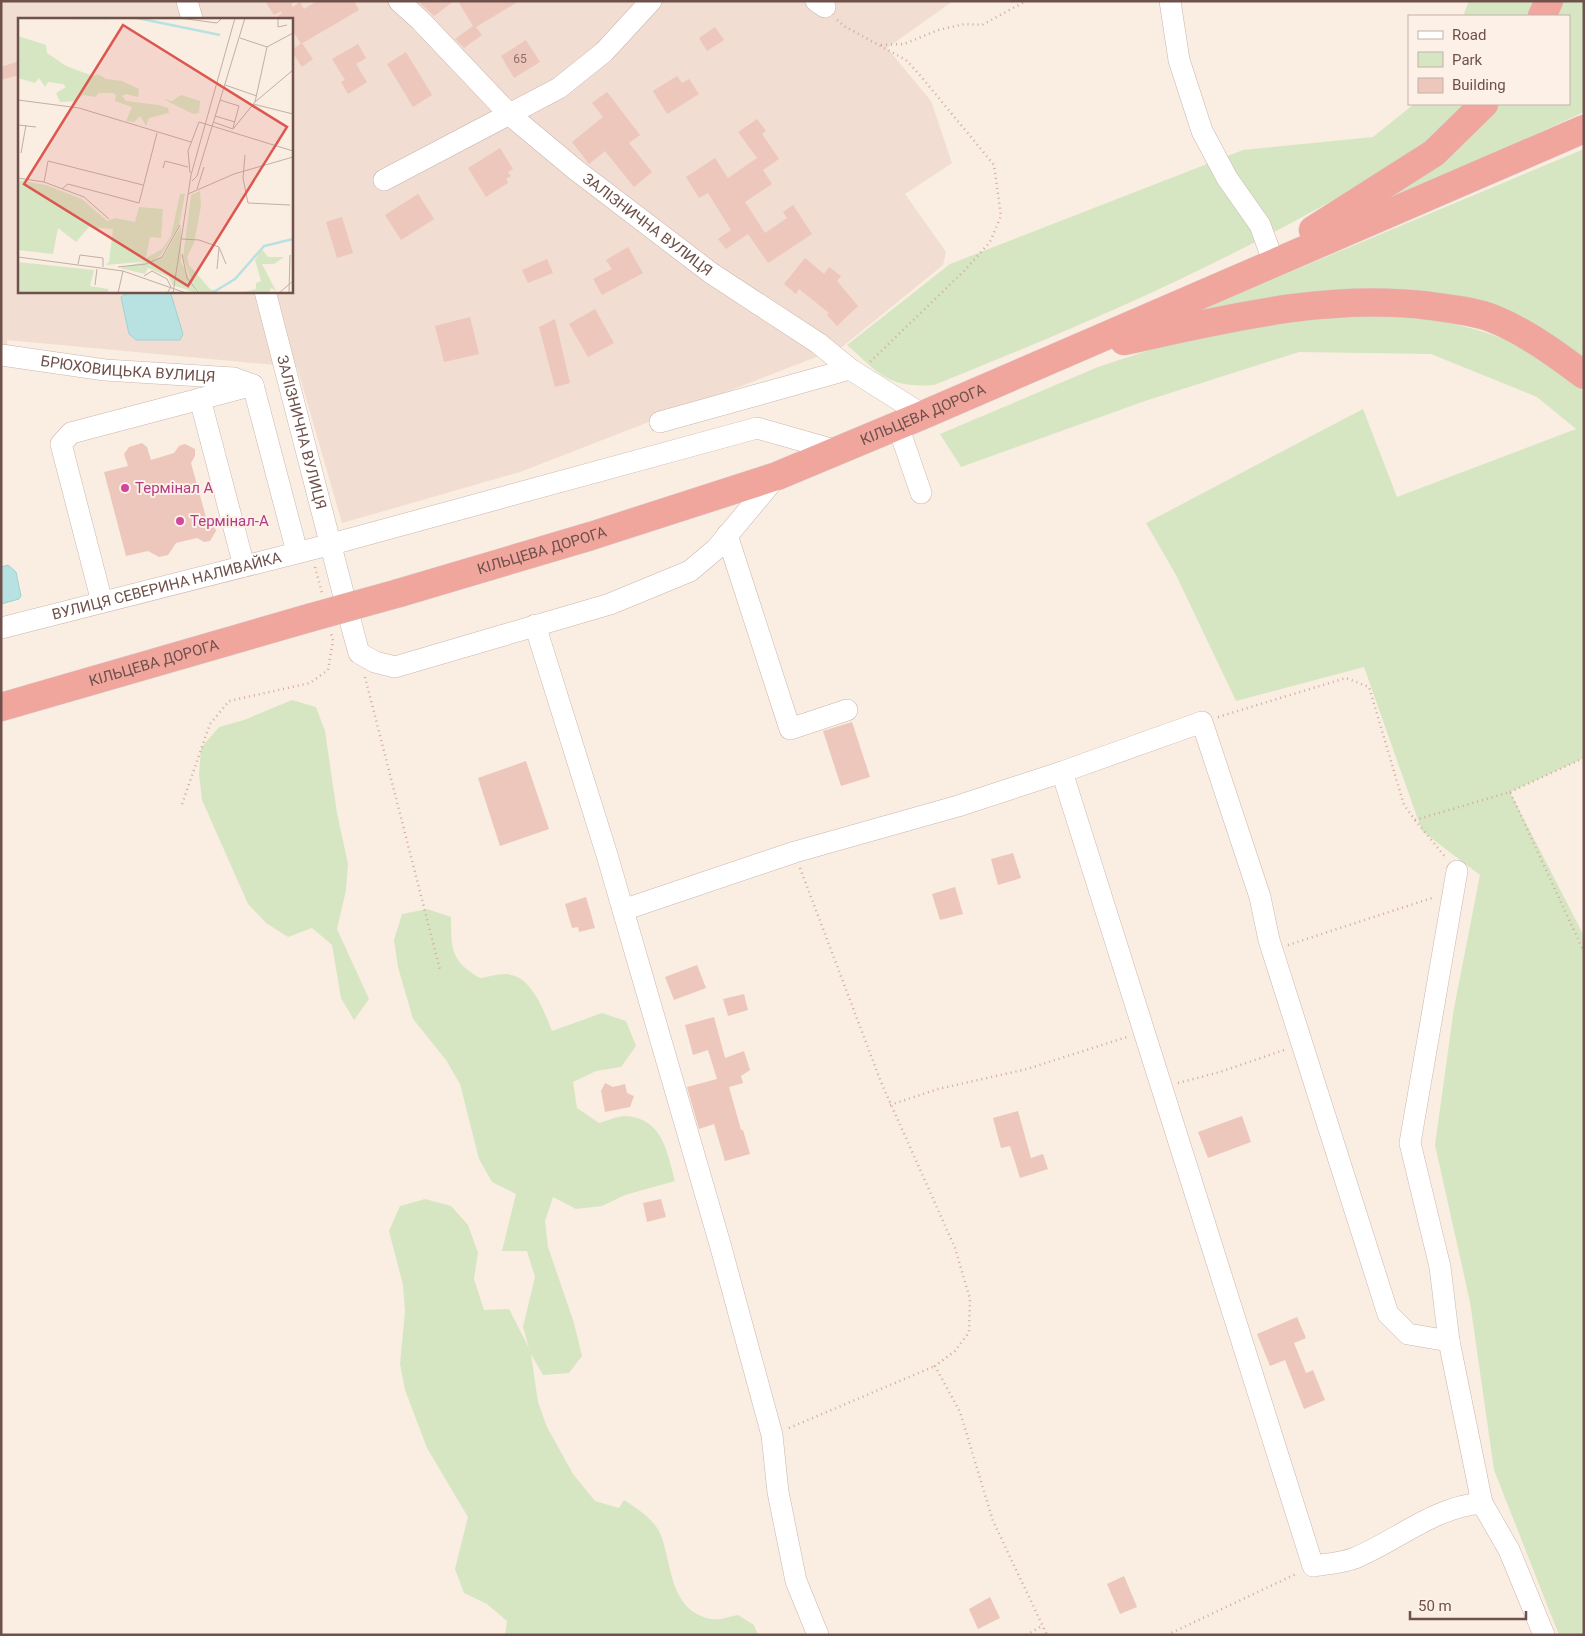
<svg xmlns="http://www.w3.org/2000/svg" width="1585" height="1636" font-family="Roboto,sans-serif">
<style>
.residential{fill:#f1ddd1;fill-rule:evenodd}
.green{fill:#d7e6c2}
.water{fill:#b8e2e1;stroke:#9fd2d2}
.building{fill:#edc7bc}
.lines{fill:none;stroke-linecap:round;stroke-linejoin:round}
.minor-casing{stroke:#ccb5ad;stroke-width:22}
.highway-casing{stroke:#d7cecd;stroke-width:29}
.path{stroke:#d1aa9f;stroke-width:2.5;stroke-dasharray:1 4;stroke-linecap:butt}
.minor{stroke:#fff;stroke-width:21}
.highway{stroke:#f0a59d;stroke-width:28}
.highway-bridge-casing{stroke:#d7cecd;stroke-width:29;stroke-linecap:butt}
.highway-bridge{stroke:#f0a59d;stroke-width:28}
.hotel-dot{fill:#d1479c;stroke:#fdf1e7;stroke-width:2}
.labels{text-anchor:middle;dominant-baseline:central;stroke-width:4;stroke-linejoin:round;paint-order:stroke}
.number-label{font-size:12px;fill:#8e6e67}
.street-label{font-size:15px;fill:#6f514b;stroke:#fdf1e7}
.hotel-label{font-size:15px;fill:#b23c85;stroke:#fdf1e7;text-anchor:start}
.inset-river{fill:none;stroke:#b8e2e1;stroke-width:2.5}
.inset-road{fill:none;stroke:#c2afa6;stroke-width:1}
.view{fill:#db5750;fill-opacity:0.15;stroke:#db5750;stroke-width:2.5}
.inset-edge{fill:none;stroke:#6f514b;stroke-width:2.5}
</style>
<rect width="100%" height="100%" fill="#faede2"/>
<path class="residential" d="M1 1H953L887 48 931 101 952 163 905 194 946 252 943 265 842 347 520 472 342 523 297 367 7 340 9 364 1 363ZM19 19H291V291H19Z"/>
<g class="green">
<polygon points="1469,1 1540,1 1532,16 1463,16"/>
<polygon points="1559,1 1584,1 1584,112 1370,210 1493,104 1569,104 1569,16 1552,16"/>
<path d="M1414 104H1469C1423 154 1373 178 1315 210 1193 278 1064 333 934 385 887 388 880 374 847 345L950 264 1243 150 1373 137Z"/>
<polygon points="1584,149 1584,361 1489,306 1178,319"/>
<path d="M1407 315C1445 322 1484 328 1518 346 1541 358 1563 375 1584 392V758L1510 792 1584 936V1635H1559L1494 1470 1470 1302 1435 1145 1454 1008 1480 875 1422 831 1364 667 1236 701 1176 575 1146 523 1363 409 1397 497 1576 429 1537 397 1431 354 1299 352 1145 401 961 467 940 434 1098 367 1195 335 1309 316Z"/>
<polygon points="292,700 316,707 325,731 337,813 348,864 346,890 337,929 369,999 354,1020 341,998 332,945 312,928 288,937 266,923 248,904 202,800 199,774 201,748 219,727 244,720"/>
<path d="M427 909 451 917C451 950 451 961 480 978 488 977 496 974 504 974 531 973 544 1011 552 1031L602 1013 626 1021 636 1046 621 1067 596 1071 573 1082 577 1108 599 1123C607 1121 617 1116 625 1116 663 1118 667 1152 675 1181L625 1195 602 1206 576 1209 553 1197 545 1221 548 1247 574 1323 582 1356 569 1373 543 1375 531 1354 538 1402 547 1427 573 1474 595 1501 619 1508 624 1500C639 1510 656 1520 662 1538 672 1568 671 1611 711 1619 719 1621 731 1616 738 1615L754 1625 758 1635H505L507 1621 487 1604 464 1593 455 1569 468 1517 427 1448 405 1390 400 1364 405 1311 403 1285 389 1231 400 1206 425 1199 451 1206 468 1225 478 1253 474 1279 484 1310 509 1309 529 1348 523 1327 535 1277 527 1251H502L516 1194 492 1182 479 1159 460 1084 446 1060 413 1019 398 967 394 940 402 914Z"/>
</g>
<g class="water">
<polygon points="140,291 170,291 183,334 180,340 136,340 129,334 121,297 126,294"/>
<polygon points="8,565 16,572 21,596 19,599 1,604 1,567"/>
</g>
<g class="building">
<polygon points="265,1 296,1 291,4 293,7 300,2 304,9 317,1 354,1 359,10 301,44 291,28 291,19 274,19 282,13 281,11 274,15"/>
<polygon points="418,1 454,1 434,16"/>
<polygon points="458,1 519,1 476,27 482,35 464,48 455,39 473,26"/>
<polygon points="715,27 724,40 707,51 699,38"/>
<polygon points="526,40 540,62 514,78 501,56"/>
<polygon points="302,43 313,59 302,67 291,50"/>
<polygon points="358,44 366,58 356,64 367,82 348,94 341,82 345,80 332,59"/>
<polygon points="406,52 432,95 413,107 387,64"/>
<polygon points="19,61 19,75 1,80 1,67"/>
<polygon points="677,76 682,83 689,79 699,94 667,114 653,91"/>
<polygon points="607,92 640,135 629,143 652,172 634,187 605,151 589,164 572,142 603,117 592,103"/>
<polygon points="757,119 766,131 762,134 779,159 763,170 772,184 745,202 765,233 787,218 783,212 793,205 812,234 768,263 748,234 726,249 718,239 731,230 708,193 699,198 686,177 715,158 728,178 757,158 738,132"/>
<polygon points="500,148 513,169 508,172 511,176 506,179 508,183 486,197 468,168"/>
<polygon points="418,194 434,219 401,240 385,215"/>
<polygon points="342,217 353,253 337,258 326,222"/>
<polygon points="628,247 643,273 602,295 593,279 612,269 606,260"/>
<polygon points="805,258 824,274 829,267 841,276 837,281 858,306 837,326 827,315 829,313 799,289 796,294 784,284"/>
<polygon points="547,259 553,273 528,283 522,270"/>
<polygon points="595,309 614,343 588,357 569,324"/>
<polygon points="470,317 479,354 444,362 435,326"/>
<polygon points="555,319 570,383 555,387 539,327"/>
<polygon points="142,443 147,447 151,460 174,453 179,446 185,444 195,449 195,456 191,463 207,521 214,525 216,531 210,541 204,542 197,538 176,543 168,555 159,557 148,551 126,556 104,472 128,466 124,454 129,447"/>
<polygon points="852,722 870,777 841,786 823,731"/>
<polygon points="526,761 549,829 500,846 478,778"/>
<polygon points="1013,853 1021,878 998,885 991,859"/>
<polygon points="955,887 963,914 940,920 932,894"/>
<polygon points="586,897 595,928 579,932 578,927 572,928 565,904"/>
<polygon points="697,965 706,988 674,1000 665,977"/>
<polygon points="744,994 748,1010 728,1016 723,999"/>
<polygon points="714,1017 725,1058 744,1051 750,1070 741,1076 743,1083 729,1087 741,1130 743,1130 750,1154 725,1161 714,1124 699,1129 687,1087 717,1079 708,1050 693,1055 685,1025"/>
<polygon points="605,1083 613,1087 625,1084 627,1093 634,1096 630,1107 605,1112 601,1091"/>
<polygon points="1018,1111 1031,1158 1043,1154 1048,1169 1020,1178 1010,1146 1001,1148 993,1118"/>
<polygon points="1242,1116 1251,1142 1208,1158 1198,1132"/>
<polygon points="661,1199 666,1217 647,1222 643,1203"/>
<polygon points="1297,1317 1306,1338 1294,1343 1306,1373 1313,1370 1325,1400 1304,1409 1285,1360 1270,1366 1257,1334"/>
<polygon points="1124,1576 1137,1607 1120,1614 1107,1584"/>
<polygon points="990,1597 1000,1618 978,1629 969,1609"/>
</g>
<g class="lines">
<defs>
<g id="minor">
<polyline points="187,1 192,19"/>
<path id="s1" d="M399 1 420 20 510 115 576 170 711 273 818 343 850 369 923 415"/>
<polyline points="816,1 825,7"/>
<polyline points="1170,1 1179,60 1202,131 1227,178 1260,225 1271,255"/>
<polyline points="384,180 559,88 604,52 651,1"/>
<path id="s2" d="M265 291 354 635 359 653 375 662 395 667 610 604 690 571 716 549 777 476"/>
<path id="s3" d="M1 355 105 370 234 378 250 384"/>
<polyline points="253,385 297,552"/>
<polyline points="200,399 244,566"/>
<polyline points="660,422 850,369"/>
<polyline points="898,426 921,493"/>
<polyline points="727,535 790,729 847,710"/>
<polyline points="102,602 61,444 71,433 253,385"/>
<polyline points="535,625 607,855 720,1244 772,1435 778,1492 796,1581 818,1635"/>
<path id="s4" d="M1 628 332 544 757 428 838 451"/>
<path d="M1062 772 1313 1566C1326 1564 1342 1563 1355 1558 1398 1540 1434 1507 1482 1503L1509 1550 1544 1635"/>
<polyline points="1457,871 1410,1143 1440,1267 1449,1341 1482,1503"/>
<polyline points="623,910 795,852 958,806 1062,772 1202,722 1260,897 1269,940 1388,1314 1408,1334 1449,1341"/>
</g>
<g id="highway">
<polyline points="1542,16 1549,1"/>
<polyline points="1313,230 1434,153 1484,104"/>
<path d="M1124 341C1226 319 1326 293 1431 306 1451 309 1475 311 1494 319 1526 332 1556 354 1584 375"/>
<path id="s5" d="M399 593 591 536 777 476 923 415 1584 129"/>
<path id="s6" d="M1 707 309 618"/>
</g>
</defs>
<use href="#minor" class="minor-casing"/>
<use href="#highway" class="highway-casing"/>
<g class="path">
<polyline points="837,20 844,26 906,60 919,74 994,165 1001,216 990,242 964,271 870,362"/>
<polyline points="881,45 904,44 938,30 965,24 982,25 1026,1"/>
<polyline points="315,567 322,593"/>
<polyline points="365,677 440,970"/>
<polyline points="1218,717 1346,678 1369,687 1404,805 1415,820 1510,792 1584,952"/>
<polyline points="1510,792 1584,758"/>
<polyline points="182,804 210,724 229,701 310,683 328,670 333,641 331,633"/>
<polyline points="1415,820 1446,858"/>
<polyline points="800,868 881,1082 955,1248 970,1299 969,1332 955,1351 935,1366 960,1412 993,1521 1047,1635"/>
<polyline points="1288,945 1435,897"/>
<polyline points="1178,1083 1220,1072 1284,1050"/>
<polyline points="890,1105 938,1089 1027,1069 1127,1037"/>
<polyline points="789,1428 935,1366"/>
<polyline points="1026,1635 1042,1626"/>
<polyline points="1167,1635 1298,1573"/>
</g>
<use href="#minor" class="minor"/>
<use href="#highway" class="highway"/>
<defs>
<polyline id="highway-bridge" points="309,618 399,593"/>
</defs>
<use href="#highway-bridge" class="highway-bridge-casing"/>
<use href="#highway-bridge" class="highway-bridge"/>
</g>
<g class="hotel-dot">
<circle cx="125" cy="488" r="5"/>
<circle cx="180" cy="521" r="5"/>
</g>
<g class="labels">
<g class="number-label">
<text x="520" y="59">65</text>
</g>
<g class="street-label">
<text stroke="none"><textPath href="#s1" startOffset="335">ЗАЛІЗНИЧНА ВУЛИЦЯ</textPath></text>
<text stroke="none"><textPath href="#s3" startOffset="128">БРЮХОВИЦЬКА ВУЛИЦЯ</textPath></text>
<text stroke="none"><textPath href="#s5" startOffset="554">КІЛЬЦЕВА ДОРОГА</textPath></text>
<text stroke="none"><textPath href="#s2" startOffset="146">ЗАЛІЗНИЧНА ВУЛИЦЯ</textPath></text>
<text stroke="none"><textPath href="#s5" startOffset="149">КІЛЬЦЕВА ДОРОГА</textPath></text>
<text stroke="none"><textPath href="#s4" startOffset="171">ВУЛИЦЯ СЕВЕРИНА НАЛИВАЙКА</textPath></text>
<text stroke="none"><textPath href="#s6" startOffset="159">КІЛЬЦЕВА ДОРОГА</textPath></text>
</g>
<g class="hotel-label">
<text x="135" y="488">Термінал А</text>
<text x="190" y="521">Термінал-А</text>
</g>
</g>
<g transform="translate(18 18)">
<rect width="275" height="275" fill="#faede2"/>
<path d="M0 18 28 27 29 35 48 48 75 58 80 56 88 61 104 63 121 71 120 79 108 76 104 78 108 83 141 87 150 90 151 95 131 100 128 108 122 98 116 104 108 103 114 89 97 83 98 77 95 75H81L77 79 65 77 59 83 42 84 38 75 48 69 45 66 30 64 27 69 21 60 17 65 0 60ZM163 77 182 83 181 95 175 96 145 81 154 83ZM0 162 28 167 64 181 89 203 97 200 117 204 121 189 145 191 143 220 132 219 128 240 144 231 153 218 162 176H167L161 208 143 237 134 243 87 247 91 244 95 211 71 209 58 224 40 210 35 236 0 232ZM182 173 183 188 176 225 169 239 171 247 192 271 202 275H183L174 266 165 239 173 177ZM163 208V244L179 275 154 267 151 259 130 250 127 256 102 250 145 239ZM244 231 250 239H266L256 246H244L258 273 253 270 251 275H223L238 271V265L243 263 237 242ZM0 244 76 252 72 268 90 271V275H0Z" fill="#d7e6c2"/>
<path class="inset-river" d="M55 0H92M119 0 202 17M194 275 217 261 246 228 275 221"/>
<path class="inset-road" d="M161 0 199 5 204 0M260 0V9L269 7M222 20 249 29 275 15M207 67 239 78M0 82 61 90 173 124M202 82 221 88 215 110M237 84 275 52M235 86 275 96M197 98 217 104M195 104 215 111M0 107 18 109M215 111 237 84 249 29M3 135 8 107M227 137 225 160 230 185 272 187M145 150 147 143 170 149M172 155 170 133 181 104 275 133M0 160 26 164 30 143 125 167M174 163 179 158 227 0M26 164 66 179 91 201M44 171 50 166 121 185 139 115M179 171 186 149M170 176 216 156 275 139M164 221 181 222 201 229 208 246M164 236 169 260 181 275M0 239 105 253 168 275M60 246 62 237 85 240V249M100 249 128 246 144 239 162 207M199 251 201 230M126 258 134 253 149 261 153 269 149 275M77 267 79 251M100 275 105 253M155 275 173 157 217 0M261 275 275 263M271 275 272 237"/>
<path class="view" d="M105 7 269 109 170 268 6 166Z"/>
<rect width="275" height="275" class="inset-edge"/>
</g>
<rect width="1585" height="1636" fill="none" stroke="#6f514b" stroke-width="5"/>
<rect x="1408" y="15" width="162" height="90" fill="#fdf1e7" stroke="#c4b1a9"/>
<rect x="1418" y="31" width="25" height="8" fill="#ffffff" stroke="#c4b1a9"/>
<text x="1452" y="40" font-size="15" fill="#6f514b">Road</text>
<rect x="1418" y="52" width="25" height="15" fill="#d7e6c2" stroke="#c4b1a9"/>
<text x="1452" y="65" font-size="15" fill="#6f514b">Park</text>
<rect x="1418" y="78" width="25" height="15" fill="#edc7bc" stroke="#c4b1a9"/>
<text x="1452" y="90" font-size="15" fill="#6f514b">Building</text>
<path d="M1410 1611v8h116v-8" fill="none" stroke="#6f514b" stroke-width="2.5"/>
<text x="1418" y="1611" font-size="15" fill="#6f514b" stroke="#fdf1e7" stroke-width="4" paint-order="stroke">50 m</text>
</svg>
